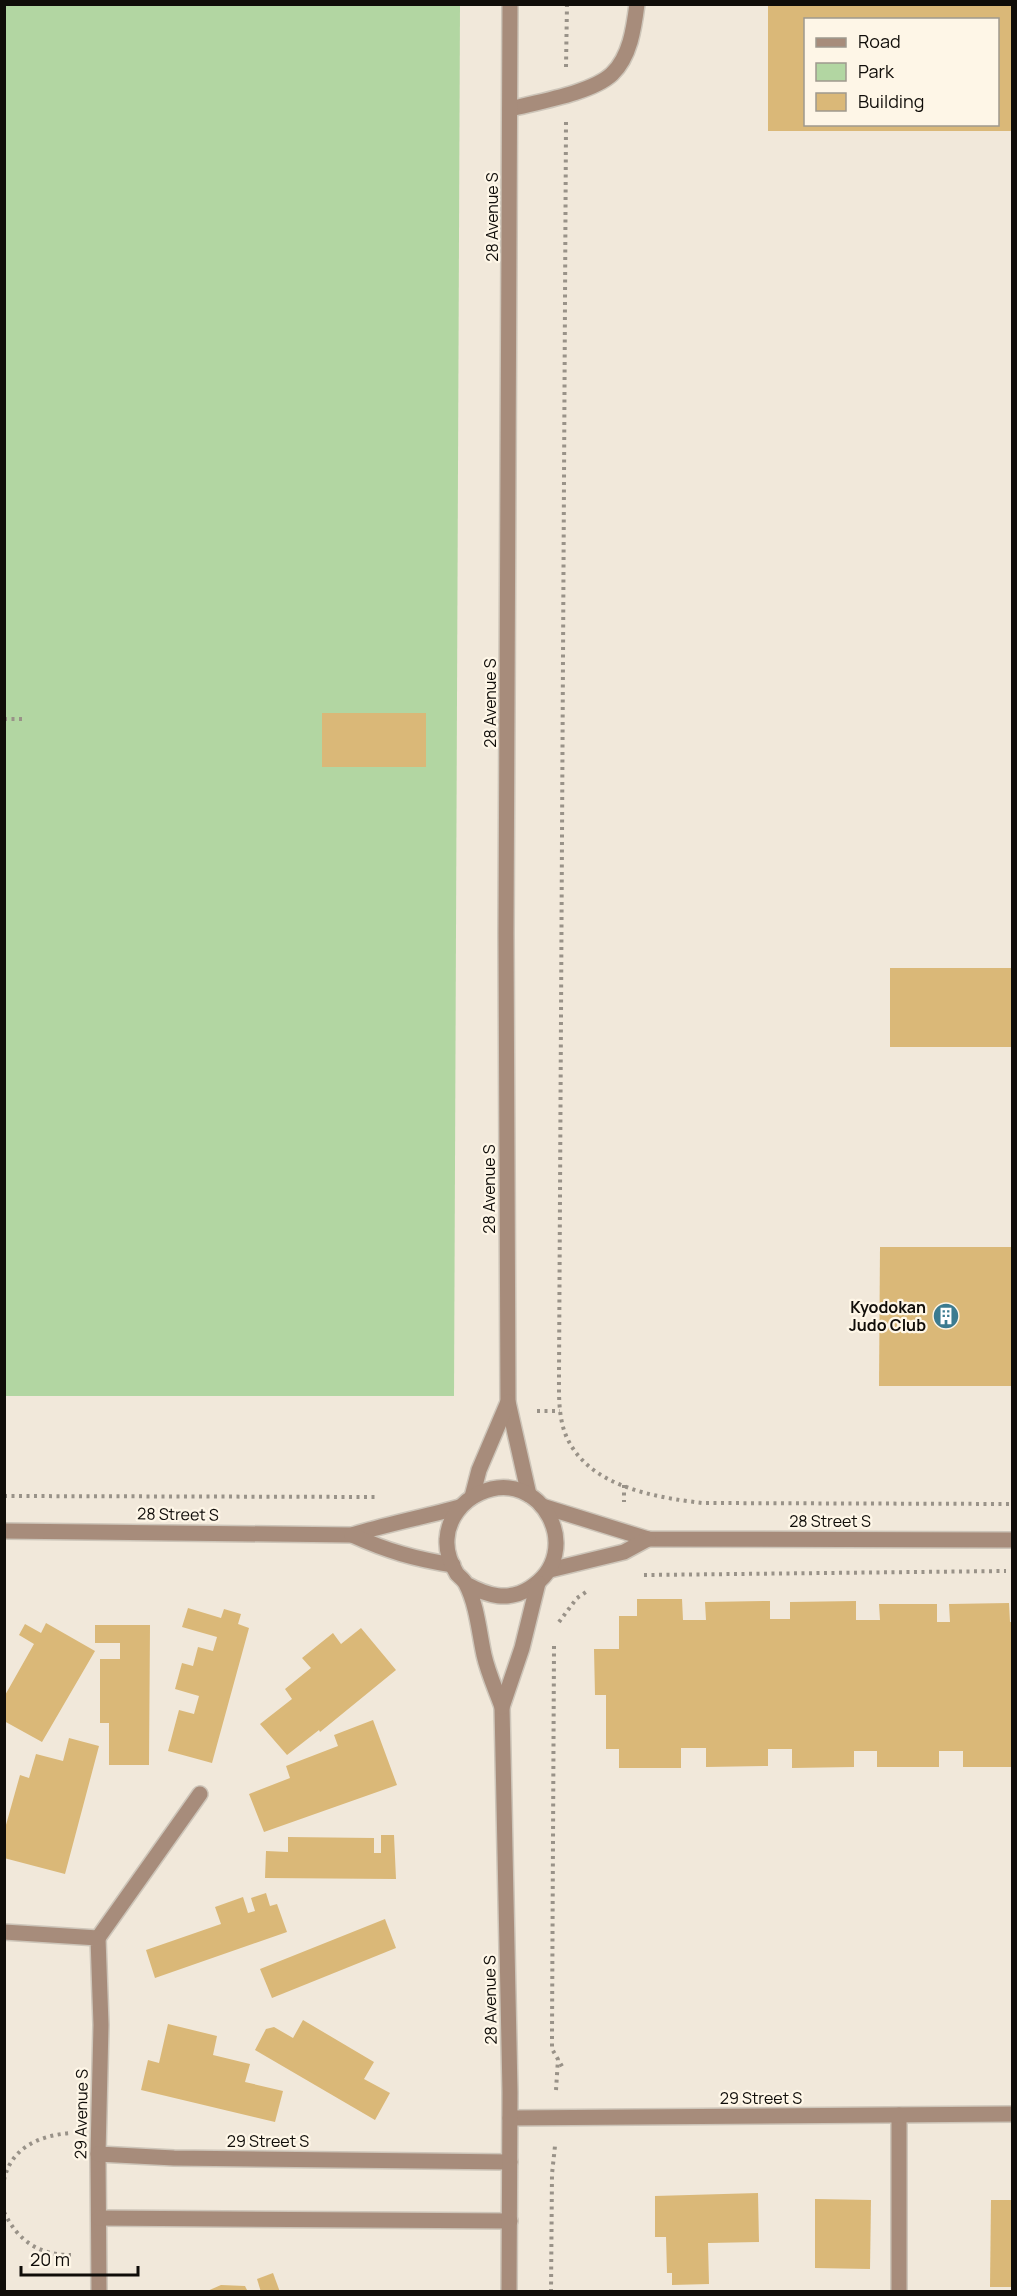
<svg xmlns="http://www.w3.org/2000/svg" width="1017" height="2296" font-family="Manrope,sans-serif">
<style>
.green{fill:#b2d6a2}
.building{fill:#dab878;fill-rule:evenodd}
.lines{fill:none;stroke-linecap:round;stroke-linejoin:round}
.service-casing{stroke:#cdc5b9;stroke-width:18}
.minor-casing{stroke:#cdc5b9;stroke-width:18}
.tertiary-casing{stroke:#cdc5b9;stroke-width:18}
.path{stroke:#999288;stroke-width:4;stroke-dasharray:3 4.5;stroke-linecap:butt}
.service{stroke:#a78c7b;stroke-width:15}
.minor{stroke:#a78c7b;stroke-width:15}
.tertiary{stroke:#a78c7b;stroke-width:15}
.labels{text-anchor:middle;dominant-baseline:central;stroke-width:4.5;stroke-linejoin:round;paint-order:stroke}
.street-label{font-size:16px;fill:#100d09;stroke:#fef6e7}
.poi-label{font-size:16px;font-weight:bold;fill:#100d09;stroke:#fef6e7;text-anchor:end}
</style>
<rect width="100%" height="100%" fill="#f1e8da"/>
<polygon class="green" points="5,5 460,5 454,1396 5,1396"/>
<g class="building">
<path d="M768 4H1012V131H768ZM806 20H998V124H806Z"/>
<rect x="322" y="713" width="104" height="54"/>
<rect x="890" y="968" width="122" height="79"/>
<polygon points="880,1247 1012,1247 1012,1386 879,1386"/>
<polygon points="637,1599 682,1599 683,1620 706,1620 705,1602 770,1601 770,1619 790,1619 790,1602 856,1601 856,1620 880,1620 879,1604 937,1604 937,1622 950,1622 949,1604 1009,1603 1010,1622 1012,1622 1012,1767 963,1767 963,1751 939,1751 939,1767 877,1767 877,1751 854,1751 854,1767 792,1768 792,1749 768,1749 768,1766 706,1767 706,1748 681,1748 681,1768 619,1768 619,1749 606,1749 606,1695 595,1695 594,1649 619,1649 619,1616 637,1616"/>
<polygon points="188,1608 221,1618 224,1609 241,1614 238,1624 249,1628 212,1763 168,1751 179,1710 194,1714 199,1696 175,1689 182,1663 193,1666 198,1647 213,1651 217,1637 182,1627"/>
<polygon points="46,1623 95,1651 42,1742 4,1721 4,1697 34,1644 19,1635 25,1624 41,1633"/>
<polygon points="95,1625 150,1625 149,1765 109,1765 109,1723 100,1723 100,1659 120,1659 120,1643 95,1643"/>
<polygon points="361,1628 396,1670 320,1732 319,1730 287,1755 260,1724 292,1699 285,1689 311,1668 302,1658 333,1633 341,1644"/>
<polygon points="373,1720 397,1785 264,1832 249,1794 290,1778 286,1766 338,1746 334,1735"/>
<polygon points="69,1738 99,1746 65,1874 4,1858 4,1832 20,1775 29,1778 36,1754 63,1761"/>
<polygon points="381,1835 394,1835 396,1879 265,1878 266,1851 288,1852 288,1837 374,1838 374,1853 381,1853"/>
<polygon points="266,1893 270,1906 277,1904 287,1932 155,1978 146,1950 221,1924 215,1907 243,1897 248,1913 255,1911 251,1898"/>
<polygon points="385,1919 396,1948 272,1998 260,1969"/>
<polygon points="303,2020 374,2062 364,2079 390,2093 375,2120 255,2050 266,2029 274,2027 293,2038"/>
<polygon points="168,2024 217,2036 213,2055 250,2064 245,2082 283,2091 275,2122 141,2090 148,2060 159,2063"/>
<polygon points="758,2193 759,2242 708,2243 709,2284 672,2285 672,2273 667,2273 666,2237 655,2237 655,2196"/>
<polygon points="815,2199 871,2200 870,2269 815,2268"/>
<polygon points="991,2200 1012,2200 1012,2287 990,2287"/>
<polygon points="273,2273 280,2292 261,2292 257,2279"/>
<polygon points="221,2285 245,2286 248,2292 205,2292"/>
</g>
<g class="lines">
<defs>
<g id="service">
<path d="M510 109C537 102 592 93 612 74 630 57 634 28 637 4"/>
<polyline points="98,1938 200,1794"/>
<polyline points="899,2115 899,2292"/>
</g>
<g id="minor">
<polyline points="4,1932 98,1938 101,2025 98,2154 99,2292"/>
<polyline points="510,2118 1012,2114"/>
<polyline points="98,2154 174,2158 510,2162"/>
<polyline points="99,2218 510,2221"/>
</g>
<g id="tertiary">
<polyline points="510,4 506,934 508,1402 529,1495"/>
<polyline points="472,1497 479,1470 508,1402"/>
<polyline points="542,1506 648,1539 1012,1540"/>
<path d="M4 1531 352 1535C387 1524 424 1517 460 1507"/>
<path d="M352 1535C387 1551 415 1559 453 1565"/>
<polyline points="550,1570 624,1552 648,1539"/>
<path d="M466 1584C488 1596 508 1602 530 1588 587 1553 541 1465 480 1493 462 1501 448 1519 447 1539 446 1551 451 1564 457 1574 460 1577 464 1580 466 1584 477 1605 479 1632 484 1655 488 1673 496 1690 502 1707L510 2092 509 2292"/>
<polyline points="502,1707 522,1648 538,1583"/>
</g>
</defs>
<use href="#service" class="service-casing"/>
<use href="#minor" class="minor-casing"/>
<use href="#tertiary" class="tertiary-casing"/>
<g class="path">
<polyline points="566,67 567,4"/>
<path d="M566 122 559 1374C559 1395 558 1418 567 1438 590 1487 654 1497 702 1503L1012 1504"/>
<polyline points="4,719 25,719"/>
<polyline points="537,1411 560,1411"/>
<polyline points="624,1485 624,1502"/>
<polyline points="4,1496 379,1497"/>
<polyline points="644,1575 1006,1571"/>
<polyline points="559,1622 577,1598 586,1592"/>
<polyline points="554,1646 552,2034 552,2049 563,2068"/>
<polyline points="556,2090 558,2059"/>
<path d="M4 2180C11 2147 41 2135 71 2133"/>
<path d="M4 2212C18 2241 39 2255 71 2255"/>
<polyline points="551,2292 552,2174 555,2146"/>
</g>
<use href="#service" class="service"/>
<use href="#minor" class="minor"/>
<use href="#tertiary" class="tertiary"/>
</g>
<defs>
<symbol id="building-disc" viewBox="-11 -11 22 22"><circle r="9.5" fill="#3c7b90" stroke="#fef6e7"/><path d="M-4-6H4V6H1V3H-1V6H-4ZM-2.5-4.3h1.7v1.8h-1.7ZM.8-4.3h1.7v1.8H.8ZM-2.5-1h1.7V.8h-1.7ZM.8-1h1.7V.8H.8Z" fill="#fff"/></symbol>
</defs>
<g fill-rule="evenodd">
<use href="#building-disc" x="931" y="1301" width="30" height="30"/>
</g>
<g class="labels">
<g class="street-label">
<text transform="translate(492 217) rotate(-90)">28 Avenue S</text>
<text transform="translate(490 703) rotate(-90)">28 Avenue S</text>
<text transform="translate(489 1189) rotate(-90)">28 Avenue S</text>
<text transform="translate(178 1514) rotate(1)">28 Street S</text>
<text x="830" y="1521">28 Street S</text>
<text transform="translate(490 2000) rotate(-91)">28 Avenue S</text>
<text x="761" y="2098">29 Street S</text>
<text transform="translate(81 2114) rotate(-89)">29 Avenue S</text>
<text x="268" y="2141">29 Street S</text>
</g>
<g class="poi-label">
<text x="926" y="1307">Kyodokan<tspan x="926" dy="18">Judo Club</tspan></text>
</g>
</g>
<rect width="1017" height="2296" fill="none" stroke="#100d09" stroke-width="12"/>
<rect x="804" y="18" width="195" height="108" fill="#fef6e7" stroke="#9f998e" stroke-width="1.5"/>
<rect x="816" y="38" width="30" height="9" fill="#a78c7b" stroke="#9f998e" stroke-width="1.5"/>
<text x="858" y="48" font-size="18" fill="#100d09">Road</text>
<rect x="816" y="63" width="30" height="18" fill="#b2d6a2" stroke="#9f998e" stroke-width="1.5"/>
<text x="858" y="78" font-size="18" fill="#100d09">Park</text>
<rect x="816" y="93" width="30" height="18" fill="#dab878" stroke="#9f998e" stroke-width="1.5"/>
<text x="858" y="108" font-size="18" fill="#100d09">Building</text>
<path d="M21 2266v9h117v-9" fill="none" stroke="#100d09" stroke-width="3"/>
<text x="30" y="2266" font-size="18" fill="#100d09" stroke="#fef6e7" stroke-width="4.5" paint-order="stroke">20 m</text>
</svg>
